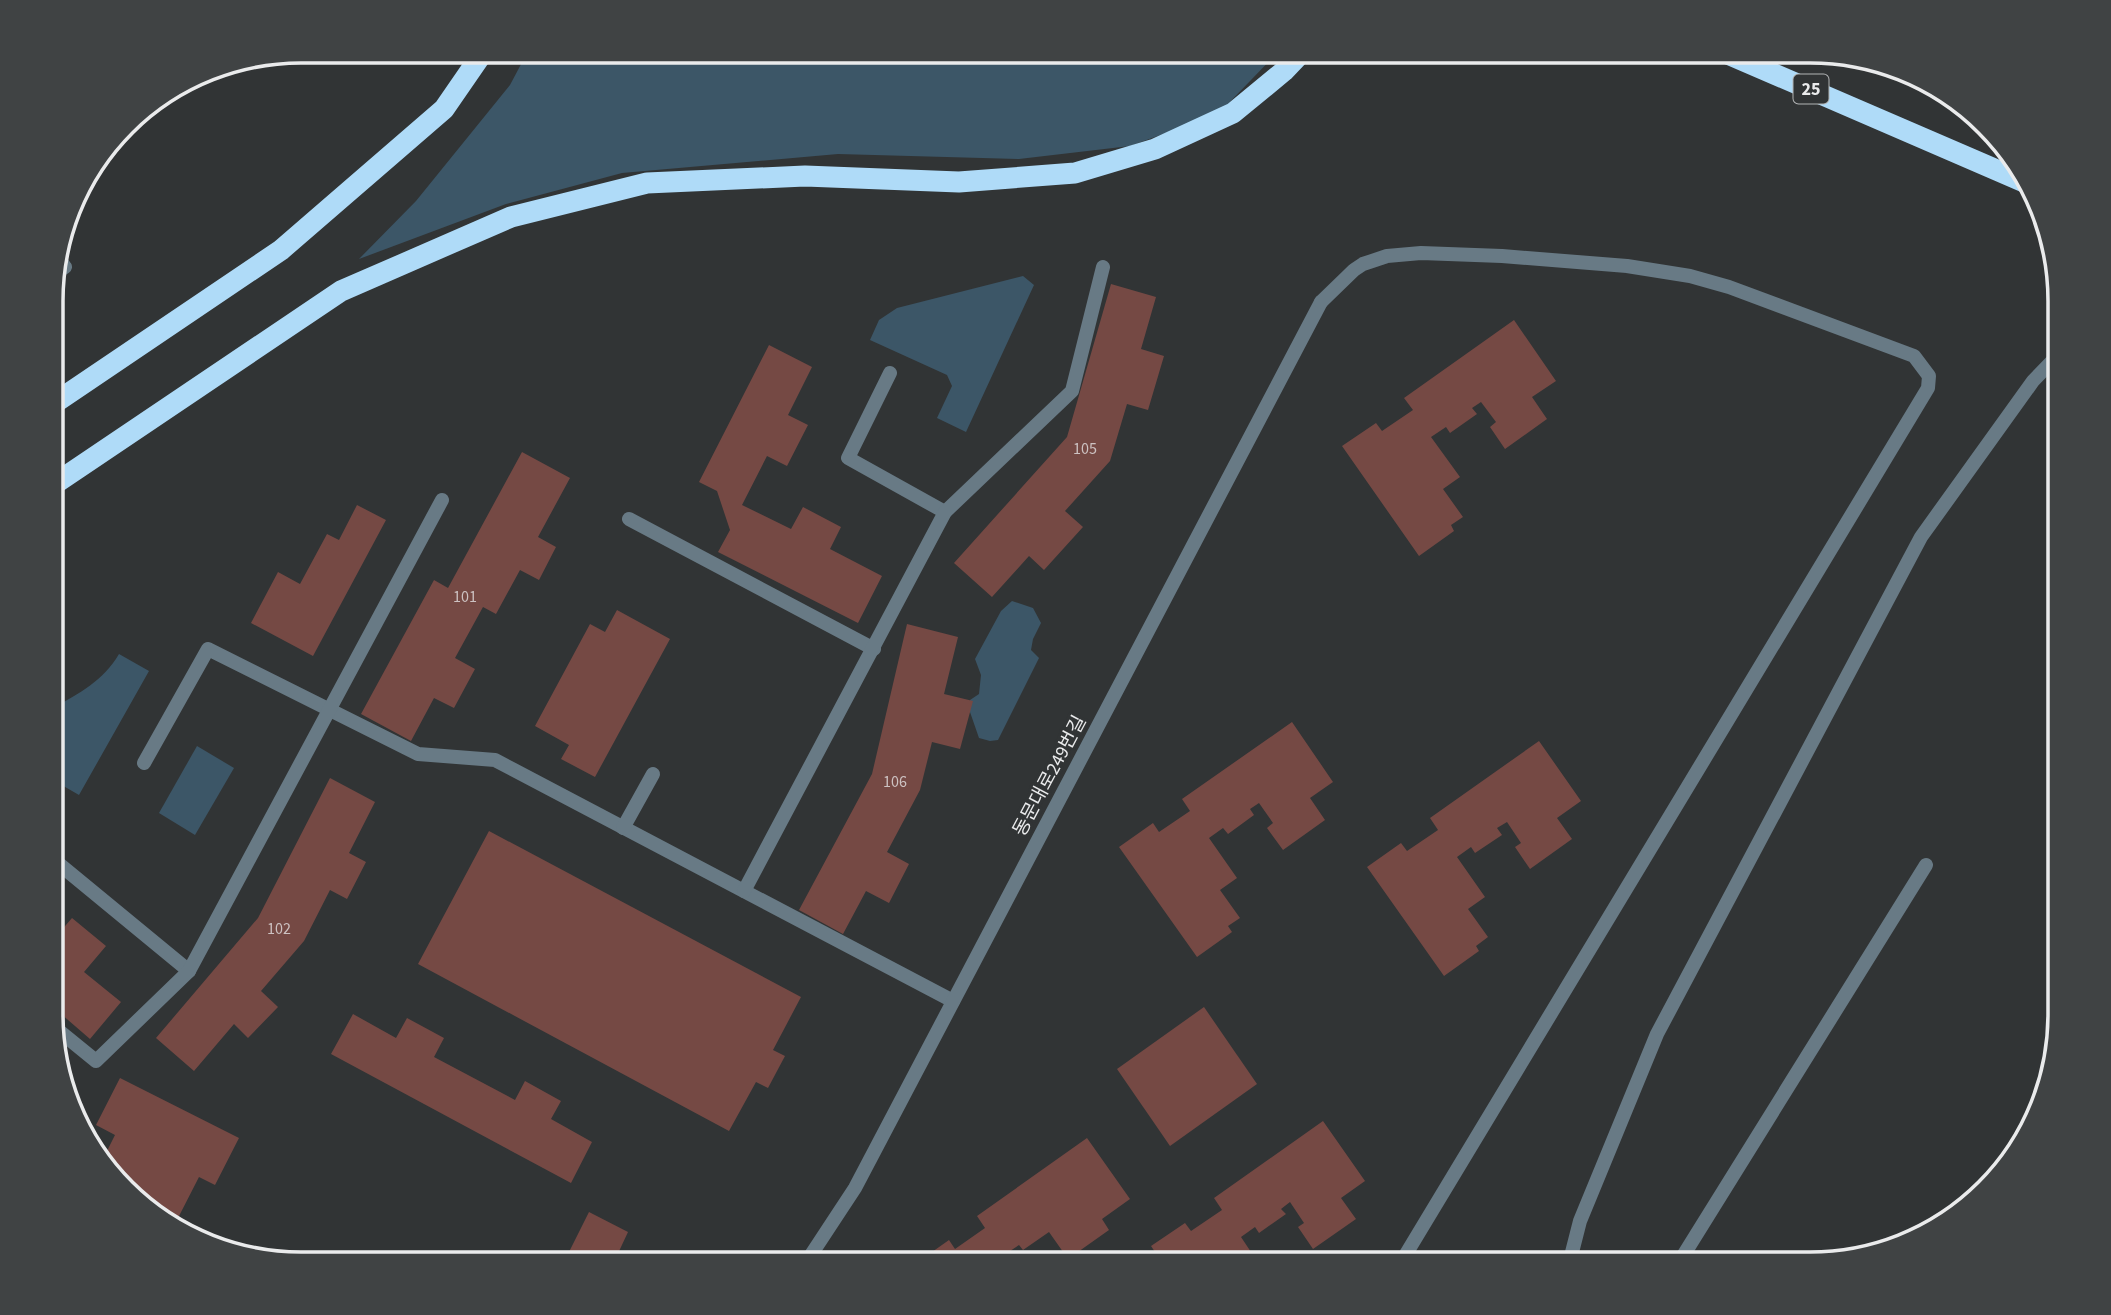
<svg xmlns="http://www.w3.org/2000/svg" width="2111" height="1315" font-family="'Source Sans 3','Noto Sans KR',sans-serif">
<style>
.green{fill:#3c5667}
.building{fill:#754944}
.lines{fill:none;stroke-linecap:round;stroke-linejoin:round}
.service{stroke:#687a85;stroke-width:14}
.minor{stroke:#687a85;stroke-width:14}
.motorway{stroke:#afdbf8;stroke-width:21}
.labels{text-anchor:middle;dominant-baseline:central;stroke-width:6;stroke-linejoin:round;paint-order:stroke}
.number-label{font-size:16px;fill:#cdc2c2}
.shield{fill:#313435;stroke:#b2b4b5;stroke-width:2}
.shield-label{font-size:18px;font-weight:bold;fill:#eaebec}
.street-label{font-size:19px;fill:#eaebec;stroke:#313435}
.rim{fill:none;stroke:#eaebec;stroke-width:3.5}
</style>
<rect width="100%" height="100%" fill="#313435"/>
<g class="green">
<polygon points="528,51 1279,51 1223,109 1177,129 1130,146 1019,159 838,154 622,173 506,204 359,259 416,201 510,85"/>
<polygon points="1023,276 1034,285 966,432 937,418 952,386 947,375 870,340 879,320 897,308"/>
<polygon points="1012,601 1033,608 1041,623 1033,639 1031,650 1039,658 998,740 990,741 979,738 970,712 970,700 979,694 981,675 975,659 1001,611"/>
<path d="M119 654 149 671 79 795 53 780V708C80 693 103 681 119 654Z"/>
<polygon points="197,746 234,768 195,835 159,813"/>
</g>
<g class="building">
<polygon points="1111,284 1156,297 1141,349 1164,356 1148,410 1127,404 1110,461 1065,511 1083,527 1044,570 1029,556 992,597 954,563 1067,437"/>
<polygon points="1514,320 1556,381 1532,397 1547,419 1505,449 1490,427 1496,422 1481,402 1472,408 1477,414 1450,433 1446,427 1431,437 1460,477 1443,489 1463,517 1451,525 1454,531 1419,556 1342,446 1376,423 1382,431 1413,410 1404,398"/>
<polygon points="769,345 812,367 788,415 808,425 787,466 767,456 742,505 791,529 803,507 841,527 830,549 882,576 858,623 718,552 730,530 717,491 699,482"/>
<polygon points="522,452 570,478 538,537 556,547 539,580 520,570 496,614 483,607 455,658 475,669 454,708 434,698 411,741 361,714 434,580 448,588"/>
<polygon points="357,505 386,520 313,656 251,623 278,572 300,584 327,534 339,540"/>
<polygon points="617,610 670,639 595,777 561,759 569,745 535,726 590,624 605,632"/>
<polygon points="907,624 958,637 944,694 973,701 960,749 932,742 920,790 887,852 909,864 889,903 866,891 843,934 799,910 872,774"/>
<polygon points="1292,722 1333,782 1310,798 1325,820 1283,850 1267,828 1273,823 1259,803 1250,809 1254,815 1228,834 1223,828 1209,838 1237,878 1220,890 1240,918 1228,926 1232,932 1197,957 1119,847 1153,823 1159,832 1190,811 1182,799"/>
<polygon points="1539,741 1581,801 1557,818 1572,839 1530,869 1515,847 1521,843 1507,822 1497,828 1502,835 1475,853 1471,847 1457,857 1485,897 1468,909 1488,937 1476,946 1479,951 1444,976 1367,867 1401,843 1407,851 1438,830 1430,818"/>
<polygon points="330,778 375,802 349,853 366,862 347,899 330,890 304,941 261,991 278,1007 248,1038 234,1024 194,1071 156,1038 258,918"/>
<polygon points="489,831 801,997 773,1050 785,1056 768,1088 756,1082 729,1131 418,964"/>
<polygon points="72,918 106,946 84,972 121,1002 90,1039 53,1007 53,940"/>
<polygon points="1204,1007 1257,1084 1170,1146 1117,1069"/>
<polygon points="353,1014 396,1038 407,1018 444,1038 434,1057 515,1100 525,1081 561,1101 551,1119 592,1142 571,1183 331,1054"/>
<polygon points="120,1078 239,1138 215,1185 199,1177 178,1218 141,1199 103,1159 115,1135 96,1125"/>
<polygon points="1323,1121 1365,1181 1341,1198 1356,1219 1313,1249 1298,1227 1304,1223 1290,1202 1281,1209 1286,1214 1259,1233 1255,1227 1241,1237 1259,1264 1163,1264 1151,1246 1185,1223 1191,1231 1222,1210 1214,1198"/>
<polygon points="1087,1138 1130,1199 1102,1219 1109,1230 1068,1259 1049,1232 1023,1250 1019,1245 1004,1255 1010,1264 915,1264 949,1240 955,1249 985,1228 977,1216"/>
<polygon points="589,1212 628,1232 613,1264 563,1264"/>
</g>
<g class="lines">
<g class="service">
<polyline points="53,275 65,267 57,256"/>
<polyline points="890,373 848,458 945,512"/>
<polyline points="629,519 874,649"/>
<polyline points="144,763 208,649 418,754 495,760 953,1001"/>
<polyline points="623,828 653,774"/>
<polyline points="53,859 189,971"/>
<polyline points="744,891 945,512 1072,391 1103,267"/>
<polyline points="53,1026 96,1061 189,971 442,500"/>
<polyline points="805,1264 855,1188 1321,302"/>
</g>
<g class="minor">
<polyline points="1321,302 1354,270 1363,264 1387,256 1421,253 1502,256 1627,266 1690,276 1729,287 1914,356 1929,376 1928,388 1400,1264"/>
<polyline points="1569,1264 1580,1221 1657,1034 1921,537 2033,381 2060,353"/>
<polyline points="1678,1264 1926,865"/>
</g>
<g class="motorway">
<polyline points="1721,51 2029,184"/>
<polyline points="53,404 281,250 444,109 484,51"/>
<polyline points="53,485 341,291 511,217 647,183 805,176 959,182 1075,173 1155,149 1233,113 1284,71 1303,51"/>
</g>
</g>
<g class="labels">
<g class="number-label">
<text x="1085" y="449">105</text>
<text x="465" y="597">101</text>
<text x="895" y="782">106</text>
<text x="279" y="929">102</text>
</g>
<rect class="shield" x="1793.5" y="74.5" width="35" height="29" rx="5"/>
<g class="shield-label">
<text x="1811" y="89">25</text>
</g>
<g class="street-label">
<text transform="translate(1050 776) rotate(-62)">동문대로249번길</text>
</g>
</g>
<path d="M0 0H2111V1315H0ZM301 63H1810A238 238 0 0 1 2048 301V1014A238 238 0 0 1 1810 1252H301A238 238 0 0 1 63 1014V301A238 238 0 0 1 301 63Z" fill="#404344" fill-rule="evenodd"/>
<path class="rim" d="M301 63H1810A238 238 0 0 1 2048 301V1014A238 238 0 0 1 1810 1252H301A238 238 0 0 1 63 1014V301A238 238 0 0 1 301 63Z"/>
</svg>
